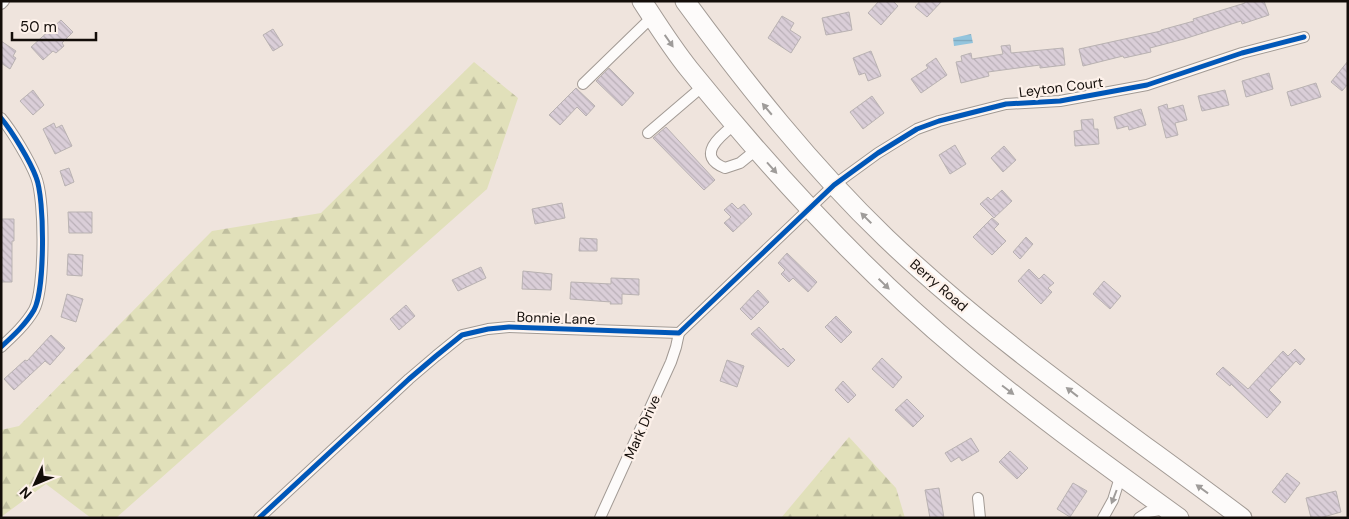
<svg xmlns="http://www.w3.org/2000/svg" width="1349" height="519" font-family="'DM Sans',sans-serif">
<style>
.forest{fill:url(#forest-firs)}
.water{fill:url(#water-rules)}
.building{fill:url(#building-back-hatch);stroke:#b9b2b2}
.lines{fill:none;stroke-linecap:round;stroke-linejoin:round}
.street-casing{stroke:#a29a94;stroke-width:12}
.highway-casing{stroke:#a29a94;stroke-width:21}
.street{stroke:#fdfbfa;stroke-width:10}
.highway{stroke:#fdfbfa;stroke-width:19}
.cycleway-casing{stroke:#fdf1ea;stroke-width:8}
.cycleway{stroke:#0057b8;stroke-width:5}
.oneway{fill:#9f9c9a}
.labels{text-anchor:middle;dominant-baseline:central;stroke-width:4.5;stroke-linejoin:round;paint-order:stroke}
.street-label{font-size:14px;fill:#130d09;stroke:#fdf1ea}
</style>
<defs>
<pattern id="forest-firs" width="22" height="20" patternUnits="userSpaceOnUse" patternTransform="scale(1.25)"><rect width="22" height="20" fill="#e1e0ba"/><path d="M5 1l3.5 6h-7zM16 11l3.5 6h-7z" fill="#c0bf9f"/></pattern>
<pattern id="water-rules" width="6" height="5" patternUnits="userSpaceOnUse" patternTransform="scale(1.25)"><rect width="6" height="5" fill="#93c4dd"/><path d="M0 2.5h6" fill="none" stroke="#7ea7bc"/></pattern>
<pattern id="building-back-hatch" width="6" height="6" patternUnits="userSpaceOnUse" patternTransform="scale(1.25)"><rect width="6" height="6" fill="#daced8"/><path d="M-1 5l2 2M0 0l6 6M5-1l2 2" fill="none" stroke="#bab0b8"/></pattern>
</defs>
<rect width="100%" height="100%" fill="#efe4dd"/>
<g class="forest">
<polygon points="474,62 518,98 487,189 116,518 91,518 46,484 1,517 1,430 19,426 212,231 321,213"/>
<polygon points="849,437 896,488 905,518 781,518"/>
</g>
<polygon class="water" points="971,34 973,43 954,46 953,38"/>
<g class="building">
<polygon points="879,1 893,1 898,6 881,25 868,13"/>
<polygon points="920,1 942,1 927,17 915,7"/>
<polygon points="1245,1 1264,1 1269,15 1242,24 1241,21 1184,39 1150,48 1151,52 1124,58 1123,56 1083,66 1079,49 1161,31 1161,30 1194,21 1193,19 1245,3"/>
<polygon points="849,12 852,30 826,35 822,18"/>
<polygon points="782,16 794,23 790,30 801,37 791,53 768,38"/>
<polygon points="61,20 73,32 62,43 64,46 56,53 53,51 43,60 31,47"/>
<polygon points="273,29 283,45 273,51 263,35"/>
<polygon points="1,41 16,51 13,56 16,58 10,69 1,63"/>
<polygon points="1010,45 1011,53 1063,48 1065,65 1040,68 1040,65 988,72 989,76 961,83 956,62 962,61 961,56 971,53 972,59 1003,54 1001,46"/>
<polygon points="871,51 881,76 868,81 865,73 859,75 853,58"/>
<polygon points="936,58 947,75 921,93 911,79 928,68 926,65"/>
<polygon points="1348,61 1348,84 1342,91 1331,82"/>
<polygon points="609,68 634,93 622,106 596,81"/>
<polygon points="1269,73 1273,89 1246,97 1242,81"/>
<polygon points="1316,83 1321,97 1291,106 1287,92"/>
<polygon points="576,88 595,106 586,116 577,107 560,125 549,115"/>
<polygon points="33,90 44,105 33,115 20,101"/>
<polygon points="1225,90 1229,105 1202,111 1198,96"/>
<polygon points="872,96 884,113 863,129 850,112"/>
<polygon points="1167,104 1168,109 1183,105 1187,120 1175,123 1178,135 1166,138 1158,107"/>
<polygon points="1141,109 1146,125 1129,130 1128,126 1117,129 1114,117"/>
<polygon points="1093,119 1094,129 1098,129 1099,144 1075,146 1074,131 1082,130 1081,120"/>
<polygon points="54,123 56,128 62,125 72,146 55,154 43,129"/>
<polygon points="666,127 715,180 704,190 653,138"/>
<polygon points="955,145 966,164 950,174 939,155"/>
<polygon points="1004,146 1016,160 1003,172 991,158"/>
<polygon points="69,168 74,182 65,186 60,171"/>
<polygon points="1002,190 1012,201 994,218 980,204 988,197 991,200"/>
<polygon points="562,203 565,218 535,224 532,209"/>
<polygon points="732,203 738,209 744,204 752,214 733,232 724,223 731,217 724,210"/>
<polygon points="68,212 92,212 92,233 69,233"/>
<polygon points="992,218 999,224 994,229 1006,241 992,255 973,237"/>
<polygon points="1,219 14,219 14,241 12,241 12,282 1,282"/>
<polygon points="1026,237 1033,244 1020,259 1013,252"/>
<polygon points="580,238 597,239 597,251 579,251"/>
<polygon points="787,253 817,282 808,292 793,278 789,282 781,274 785,270 778,263"/>
<polygon points="68,254 83,255 82,276 67,275"/>
<polygon points="481,267 486,278 458,291 452,280"/>
<polygon points="1029,269 1039,279 1044,274 1054,283 1048,288 1052,292 1041,304 1018,281"/>
<polygon points="523,271 552,274 551,290 522,289"/>
<polygon points="611,278 639,279 639,295 622,294 622,304 610,304 611,302 570,299 571,282 611,284"/>
<polygon points="1104,281 1121,296 1110,309 1093,294"/>
<polygon points="758,290 769,302 751,320 740,309"/>
<polygon points="67,294 83,299 76,322 61,317"/>
<polygon points="406,305 415,316 399,330 390,319"/>
<polygon points="836,316 852,332 841,343 825,327"/>
<polygon points="759,327 781,350 783,348 795,360 788,367 751,334"/>
<polygon points="51,335 65,348 50,365 45,361 14,390 4,379 25,360 27,361"/>
<polygon points="1295,349 1305,359 1300,365 1296,361 1269,390 1281,402 1267,418 1231,384 1230,386 1216,374 1223,367 1248,389 1283,351 1288,356"/>
<polygon points="882,358 902,377 893,388 872,369"/>
<polygon points="727,360 744,366 737,387 720,381"/>
<polygon points="843,381 856,395 848,403 835,390"/>
<polygon points="907,399 924,416 913,427 895,410"/>
<polygon points="971,438 979,451 962,461 959,457 951,462 945,453"/>
<polygon points="1010,451 1028,468 1017,479 999,462"/>
<polygon points="1287,473 1300,483 1285,503 1272,492"/>
<polygon points="1073,483 1087,491 1070,517 1057,509"/>
<polygon points="939,488 944,518 930,518 925,490"/>
<polygon points="1336,491 1341,512 1320,518 1311,518 1306,498"/>
</g>
<g class="lines">
<defs>
<g id="street">
<polyline points="1,4 4,1"/>
<polyline points="583,84 652,17"/>
<path d="M1 118C12 131 30 161 36 177 45 199 45 290 34 310 26 324 13 336 1 347"/>
<path d="M734 125C720 136 695 156 725 168L740 163 756 150"/>
<polyline points="648,133 703,86"/>
<polyline points="978,498 980,518"/>
<polyline points="259,518 409,379 436,356 462,335 488,329 509,327 679,333 834,185 878,153 917,129 939,121 1006,104 1060,101 1147,85 1242,53 1304,37"/>
<polyline points="600,518 671,362 676,347 679,333"/>
<polyline points="1103,518 1113,500 1121,474"/>
<polyline points="1139,518 1148,512 1166,509"/>
</g>
<g id="highway">
<path d="M642 1C657 24 672 48 689 69 772 172 861 269 963 354 1032 412 1106 465 1179 518"/>
<path d="M685 1C746 84 811 166 886 238 995 342 1121 427 1242 518"/>
</g>
</defs>
<use href="#street" class="street-casing"/>
<use href="#highway" class="highway-casing"/>
<use href="#street" class="street"/>
<use href="#highway" class="highway"/>
<defs>
<g id="cycleway">
<path d="M1 118C12 131 30 161 36 177 45 199 45 290 34 310 26 324 13 336 1 347"/>
<polyline points="259,518 409,379 436,356 462,335 488,329 509,327 679,333 834,185 878,153 917,129 939,121 1006,104 1060,101 1147,85 1242,53 1304,37"/>
</g>
</defs>
<use href="#cycleway" class="cycleway-casing"/>
<use href="#cycleway" class="cycleway"/>
</g>
<defs><path id="oneway-solid" d="M-6-.8H1V-3.2L6.5 0L1 3.2V.8H-6Z" transform="scale(1.25)"/></defs>
<g class="oneway">
<use href="#oneway-solid" transform="translate(669 41) rotate(55)"/>
<use href="#oneway-solid" transform="translate(767 109) rotate(-130)"/>
<use href="#oneway-solid" transform="translate(772 168) rotate(48)"/>
<use href="#oneway-solid" transform="translate(866 218) rotate(-135)"/>
<use href="#oneway-solid" transform="translate(884 284) rotate(44)"/>
<use href="#oneway-solid" transform="translate(1008 390) rotate(37)"/>
<use href="#oneway-solid" transform="translate(1072 392) rotate(-142)"/>
<use href="#oneway-solid" transform="translate(1202 489) rotate(-144)"/>
<use href="#oneway-solid" transform="translate(1114 497) rotate(111)"/>
</g>
<g class="labels">
<g class="street-label">
<text transform="translate(1061 87) rotate(-7)">Leyton Court</text>
<text transform="translate(939 285) rotate(41)">Berry Road</text>
<text transform="translate(556 318) rotate(2)">Bonnie Lane</text>
<text transform="translate(642 427) rotate(-66)">Mark Drive</text>
</g>
</g>
<rect width="1349" height="519" fill="none" stroke="#130d09" stroke-width="5"/>
<g transform="translate(35 484) rotate(226)" stroke="#fdf1ea" stroke-width="4" paint-order="stroke">
<path d="M0-4L9 19L0 12L-9 19Z" fill="#130d09"/>
<text y="-8" font-size="14" font-weight="bold" text-anchor="middle" fill="#130d09">N</text>
</g>
<path d="M12 32v8h84v-8" fill="none" stroke="#130d09" stroke-width="2.5"/>
<text x="20" y="32" font-size="15" fill="#130d09" stroke="#fdf1ea" stroke-width="4" paint-order="stroke">50 m</text>
</svg>
